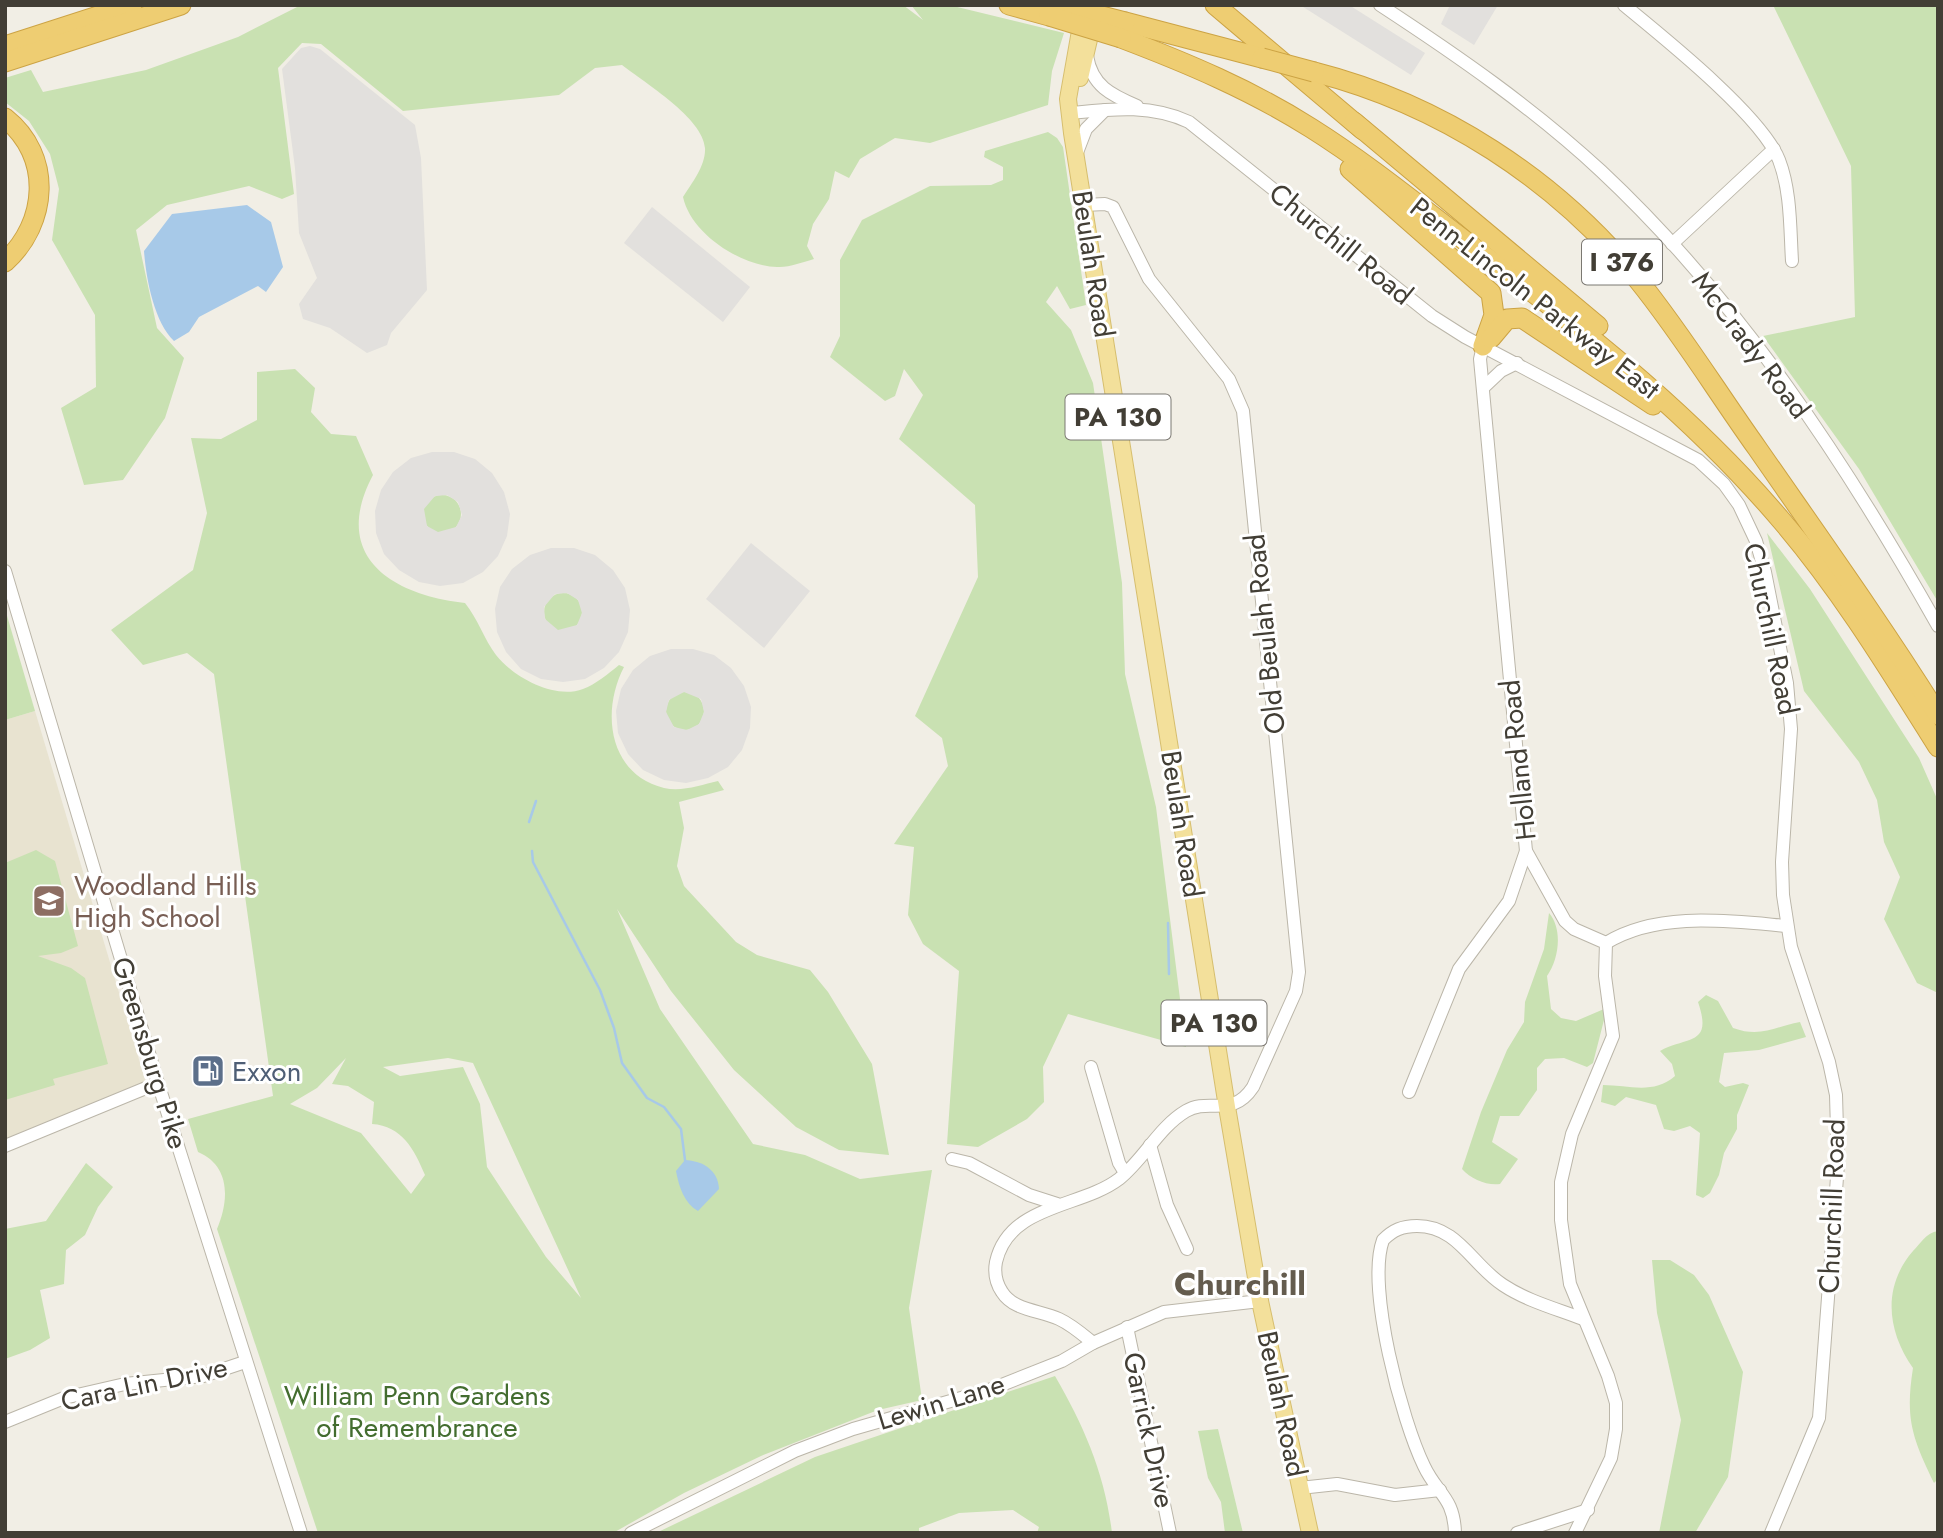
<svg xmlns="http://www.w3.org/2000/svg" width="1943" height="1538" font-family="Jost,sans-serif">
<style>
.education{fill:#e8e3d0}
.green{fill:#c9e1b2;fill-rule:evenodd}
.parking{fill:#e2e0dd;fill-rule:evenodd}
.water{fill:#a7c9e8}
.lines{fill:none;stroke-linecap:round;stroke-linejoin:round}
.stream{stroke:#a7c9e8;stroke-width:2.5}
.minor-casing{stroke:#bbb6a9;stroke-width:14}
.major-casing{stroke:#d6be6e;stroke-width:18}
.highway-casing{stroke:#cca344;stroke-width:21}
.minor{stroke:#fff;stroke-width:12}
.major{stroke:#f3e09b;stroke-width:16}
.highway{stroke:#eecd72;stroke-width:19}
.highway-bridge-casing{stroke:#cca344;stroke-width:21;stroke-linecap:butt}
.highway-bridge{stroke:#eecd72;stroke-width:19}
.labels{text-anchor:middle;dominant-baseline:central;stroke-width:6;stroke-linejoin:round;paint-order:stroke}
.shield{fill:#fff;stroke:#7b7872;stroke-width:2}
.shield-label{font-size:26px;font-weight:bold;fill:#423e35}
.street-label{font-size:28px;fill:#423e35;stroke:#fff}
.education-label{font-size:28px;fill:#785e54;stroke:#fff;text-anchor:start}
.service-label{font-size:28px;fill:#4e5e75;stroke:#fff;text-anchor:start}
.park-label{font-size:28px;fill:#436d2f;stroke:#fff}
.quarter-label{font-size:32px;font-weight:bold;fill:#645c4e;stroke:#fff}
</style>
<rect width="100%" height="100%" fill="#f1eee5"/>
<polygon class="education" points="35,711 146,1083 5,1141 5,720"/>
<g class="green">
<path d="M301 5H903L923 20 911 5H949L1064 33 1052 71 1048 105 930 143 895 138 860 159 849 178 835 171 829 199 813 224 807 246 814 259C803 262 788 268 777 267 741 266 691 234 683 197 692 183 706 165 705 148 703 118 645 83 622 65L595 68 559 95 403 111 321 44 302 43 278 68 294 194 282 199 249 186 167 205 136 230 157 328 184 358 165 418 123 480 84 485 61 408 96 387 95 315 52 240 59 189 50 154 29 121 5 102V78L31 70 43 92 146 70 238 37Z"/>
<polygon points="1773,5 1938,5 1938,602 1859,469 1763,336 1855,317 1851,166"/>
<polygon points="1048,132 1057,138 1063,147 1086,305 1070,309 1057,286 1046,302 1071,330 1093,383 1122,583 1125,674 1156,807 1186,1047 1068,1014 1043,1067 1044,1102 1027,1119 978,1147 947,1144 959,971 923,944 908,915 914,847 894,844 948,766 942,738 915,716 978,577 975,505 899,439 923,395 904,369 895,396 885,401 830,357 840,336 840,260 862,220 930,186 991,185 1003,180 1003,167 984,157 985,151"/>
<path d="M295 369 315 388 311 412 331 434 356 436 373 475C330 556 391 595 465 603 478 619 484 639 496 655 513 677 554 700 583 689 596 684 608 674 619 665L624 667C601 711 608 774 664 788 682 792 701 785 718 781L724 790 679 802 684 828 677 866 684 886 736 942 757 955 810 970 828 992 872 1064 889 1155 839 1150 796 1127 734 1070 671 991 617 909 660 1009 753 1144 805 1155 860 1179 932 1170 909 1308 922 1400 878 1410 761 1456 684 1493 613 1533H318L217 1229C229 1201 231 1166 198 1152L188 1119 273 1096 214 674 187 653 143 665 111 630 193 570 207 513 191 438 221 439 257 420V372ZM346 1058 332 1084 348 1086 374 1102 372 1124C402 1126 414 1149 425 1175L411 1194 361 1133 290 1104 317 1088ZM448 1058 473 1063 581 1298 546 1257 487 1167 480 1104 463 1067 400 1076 383 1067Z"/>
<circle cx="442" cy="514" r="19"/>
<polygon points="1767,533 1810,589 1919,758 1938,801 1938,993 1917,983 1884,919 1900,877 1884,842 1877,800 1859,762 1804,691"/>
<circle cx="563" cy="612" r="19"/>
<polygon points="5,609 35,711 5,720"/>
<circle cx="685" cy="711" r="19"/>
<polygon points="36,850 55,861 78,946 61,953 38,956 71,968 85,978 108,1064 53,1079 55,1085 5,1100 5,863"/>
<path d="M1549 913C1563 929 1559 959 1547 976L1551 1009 1561 1018 1576 1021 1604 1009 1605 1016 1593 1063 1587 1067 1564 1058 1545 1059 1537 1068V1090L1519 1116H1500L1492 1142 1518 1159 1500 1184C1487 1186 1471 1179 1462 1169L1481 1112 1507 1050 1524 1022 1525 1002 1544 949Z"/>
<path d="M1706 995 1718 1001 1733 1028C1761 1038 1773 1027 1800 1022L1806 1037 1759 1050 1724 1053 1719 1082 1725 1087 1743 1083 1749 1085 1737 1115V1129L1724 1153 1719 1175 1710 1193 1703 1198 1696 1195 1700 1133 1690 1126 1674 1131 1664 1129 1656 1105 1626 1097 1615 1106 1601 1102 1603 1085C1629 1085 1653 1095 1675 1076L1672 1064 1660 1051C1688 1036 1713 1046 1698 1002Z"/>
<polygon points="86,1163 113,1187 98,1207 85,1235 66,1250 64,1284 40,1290 50,1338 30,1350 5,1359 5,1229 46,1221"/>
<path d="M1938 1231V1479L1934 1483C1912 1437 1905 1419 1913 1368 1887 1331 1882 1287 1913 1251 1921 1243 1926 1233 1938 1231Z"/>
<polygon points="1652,1260 1670,1260 1694,1275 1709,1295 1743,1372 1728,1477 1695,1533 1659,1533 1681,1420 1657,1313"/>
<path d="M1055 1376C1084 1426 1105 1474 1112 1533H1037L1039 1527 1013 1510 959 1513 919 1528V1533H656L815 1457Z"/>
<polygon points="1218,1429 1243,1533 1225,1533 1221,1502 1208,1478 1198,1431"/>
</g>
<g class="parking">
<polygon points="1300,5 1349,5 1425,53 1411,75"/>
<polygon points="1450,5 1498,5 1474,45 1441,24"/>
<polygon points="310,46 320,49 415,125 421,158 427,290 391,333 387,345 367,353 330,328 303,319 299,304 317,278 299,233 295,168 282,69 301,48"/>
<polygon points="652,207 750,287 723,322 624,243"/>
<path d="M432 452H454L475 459 492 473 504 492 510 514 507 536 498 556 483 572 463 583 440 586 419 582 399 570 384 554 376 533 375 511 381 490 393 472 411 458ZM447 495 458 502 462 515 456 527 438 532 427 526 424 509 435 496Z"/>
<polygon points="751,543 810,591 764,648 706,599"/>
<path d="M551 548H574L595 555 613 570 625 588 630 610 628 632 619 652 604 668 585 679 563 682 541 679 521 669 506 652 497 632 495 609 500 587 512 569 530 555ZM567 593 578 600 582 613 577 625 558 630 545 619 544 607 555 594Z"/>
<path d="M671 649H693L714 655 731 668 744 686 751 707 750 728 742 750 728 767 708 778 686 783 664 780 643 770 628 754 618 733 616 711 621 689 633 670 650 656ZM684 692 701 699 704 712 699 724 687 730 674 727 666 712 669 700Z"/>
</g>
<g class="water">
<path d="M247 205 271 222 283 267 266 292 258 286 199 317 189 332 174 341C154 322 146 278 144 251L172 214Z"/>
<path d="M685 1160C703 1161 718 1170 719 1189L698 1211C684 1203 679 1187 676 1171Z"/>
</g>
<g class="lines">
<g class="stream">
<polyline points="529,822 536,801"/>
<polyline points="532,851 533,862 600,990 614,1028 622,1063 647,1098 664,1107 681,1129 685,1160"/>
<polyline points="1168,923 1169,974"/>
</g>
<defs>
<g id="minor">
<path d="M1380 5C1458 56 1533 108 1601 171 1739 300 1846 463 1938 626"/>
<path d="M1624 5C1663 37 1762 116 1779 160 1791 191 1790 228 1792 261"/>
<path d="M1087 56C1092 86 1111 95 1137 106"/>
<path d="M1071 113C1112 109 1150 104 1189 122L1432 316 1465 337 1698 460 1724 484 1739 505 1756 541 1765 572 1787 683 1791 729 1782 862 1783 895 1791 947 1829 1062 1836 1095 1838 1164 1819 1418 1771 1533"/>
<polyline points="1076,155 1086,129 1105,110"/>
<path d="M1084 205 1105 204 1113 207 1149 279 1229 379 1243 411 1299 972 1296 991 1253 1087C1232 1119 1209 1097 1186 1111 1159 1127 1144 1159 1119 1179 1081 1208 1009 1204 996 1262 994 1273 996 1283 1002 1292 1014 1311 1040 1310 1059 1319 1072 1325 1082 1334 1093 1343"/>
<polyline points="1672,244 1774,149"/>
<polyline points="1483,346 1480,359 1526,851 1565,921 1574,929 1606,943 1605,976 1613,1036 1572,1134 1561,1182 1561,1220 1570,1284 1608,1376 1616,1403 1616,1429 1611,1458 1575,1533"/>
<polyline points="1483,388 1501,371 1517,363"/>
<polyline points="5,571 158,1083 301,1533"/>
<path d="M1606 943C1658 911 1729 921 1787 926"/>
<polyline points="1091,1067 1119,1163 1125,1173"/>
<polyline points="1409,1092 1459,969 1509,901 1526,851"/>
<polyline points="1150,1145 1167,1205 1187,1249"/>
<polyline points="5,1146 158,1083"/>
<polyline points="952,1159 969,1163 1029,1195 1057,1204"/>
<polyline points="1127,1327 1170,1533"/>
<polyline points="5,1422 64,1398 125,1384 203,1376 245,1362"/>
<polyline points="1300,1488 1337,1484 1395,1495 1440,1490"/>
<polyline points="631,1533 795,1451 853,1429 989,1390 1062,1361 1093,1343 1164,1312 1260,1301"/>
<path d="M1455 1533C1454 1497 1437 1494 1424 1466 1402 1421 1366 1287 1383 1240 1393 1230 1402 1226 1417 1226 1458 1226 1472 1265 1503 1285 1527 1301 1557 1309 1583 1319"/>
<polyline points="1517,1533 1588,1510"/>
</g>
<g id="major">
<polyline points="1083,14 1068,99 1072,133 1227,1107 1260,1301 1310,1533"/>
<polyline points="1080,78 1094,18"/>
</g>
<g id="highway">
<polyline points="1009,5 1049,16"/>
<polyline points="1215,5 1363,130"/>
<polyline points="1125,22 1262,58"/>
<path d="M1121 38C1187 63 1251 90 1311 128 1373 167 1430 215 1489 259 1593 337 1696 420 1781 520 1841 590 1889 669 1938 747"/>
<polyline points="5,46 132,5"/>
<polyline points="5,62 181,5"/>
<path d="M1314 72C1440 104 1556 179 1638 280 1681 333 1717 392 1757 448 1818 536 1881 624 1938 715"/>
<path d="M5 118C53 156 48 223 5 262"/>
<polyline points="1354,122 1598,326"/>
<polyline points="1350,169 1491,293 1494,315 1483,346"/>
<polyline points="1491,338 1507,319 1522,318 1653,405"/>
</g>
</defs>
<use href="#minor" class="minor-casing"/>
<use href="#major" class="major-casing"/>
<use href="#highway" class="highway-casing"/>
<use href="#minor" class="minor"/>
<use href="#major" class="major"/>
<use href="#highway" class="highway"/>
<defs>
<g id="highway-bridge">
<polyline points="1059,5 1125,22"/>
<polyline points="1049,16 1121,38"/>
<polyline points="1262,58 1314,72"/>
</g>
</defs>
<use href="#highway-bridge" class="highway-bridge-casing"/>
<use href="#highway-bridge" class="highway-bridge"/>
</g>
<defs>
<symbol id="school-square" viewBox="-11 -11 22 22"><rect x="-9" y="-9" width="18" height="18" rx="4" fill="#8d6e63" stroke="#fff"/><path d="M0-5L7-2L0 1L-7-2ZM-4 1L0 2.5L4 1V4Q0 6-4 4Z" fill="#fff"/></symbol>
<symbol id="fuel-square" viewBox="-11 -11 22 22"><rect x="-9" y="-9" width="18" height="18" rx="4" fill="#5c6f8a" stroke="#fff"/><path d="M-5.5-6h7V0h2V4h1.3V-2.5L3-4.5l.8-.8L6-3V5H2.5V1h-1V6h-7ZM-4.2-4.7v3.2H.2V-4.7Z" fill="#fff"/></symbol>
</defs>
<g fill-rule="evenodd">
<use href="#school-square" x="30" y="882" width="38" height="38"/>
<use href="#fuel-square" x="189" y="1052" width="38" height="38"/>
</g>
<g class="labels">
<g class="shield">
<rect x="1582" y="239.5" width="80" height="45" rx="5"/>
<rect x="1065.5" y="394.5" width="105" height="45" rx="5"/>
<rect x="1161.5" y="1000.5" width="105" height="45" rx="5"/>
</g>
<g class="shield-label">
<text x="1622" y="262">I 376</text>
<text x="1118" y="417">PA 130</text>
<text x="1214" y="1023">PA 130</text>
</g>
<g class="street-label">
<text transform="translate(1341 244) rotate(39)">Churchill Road</text>
<text transform="translate(1093 264) rotate(81)">Beulah Road</text>
<text transform="translate(1535 298) rotate(38)">Penn-Lincoln Parkway East</text>
<text transform="translate(1751 345) rotate(53)">McCrady Road</text>
<text transform="translate(1771 629) rotate(78)">Churchill Road</text>
<text transform="translate(1265 634) rotate(-96)">Old Beulah Road</text>
<text transform="translate(1518 760) rotate(-96)">Holland Road</text>
<text transform="translate(1182 824) rotate(81)">Beulah Road</text>
<text transform="translate(150 1053) rotate(73)">Greensburg Pike</text>
<text transform="translate(1832 1206) rotate(-88)">Churchill Road</text>
<text transform="translate(144 1384) rotate(-12)">Cara Lin Drive</text>
<text transform="translate(941 1402) rotate(-17)">Lewin Lane</text>
<text transform="translate(1282 1404) rotate(78)">Beulah Road</text>
<text transform="translate(1149 1430) rotate(78)">Garrick Drive</text>
</g>
<g class="education-label">
<text x="74" y="885">Woodland Hills<tspan x="74" dy="32">High School</tspan></text>
</g>
<g class="service-label">
<text x="232" y="1071">Exxon</text>
</g>
<g class="park-label">
<text x="417" y="1395">William Penn Gardens<tspan x="417" dy="32">of Remembrance</tspan></text>
</g>
<g class="quarter-label">
<text x="1240" y="1284">Churchill</text>
</g>
</g>
<rect width="1943" height="1538" fill="none" stroke="#423e35" stroke-width="14"/>
</svg>
